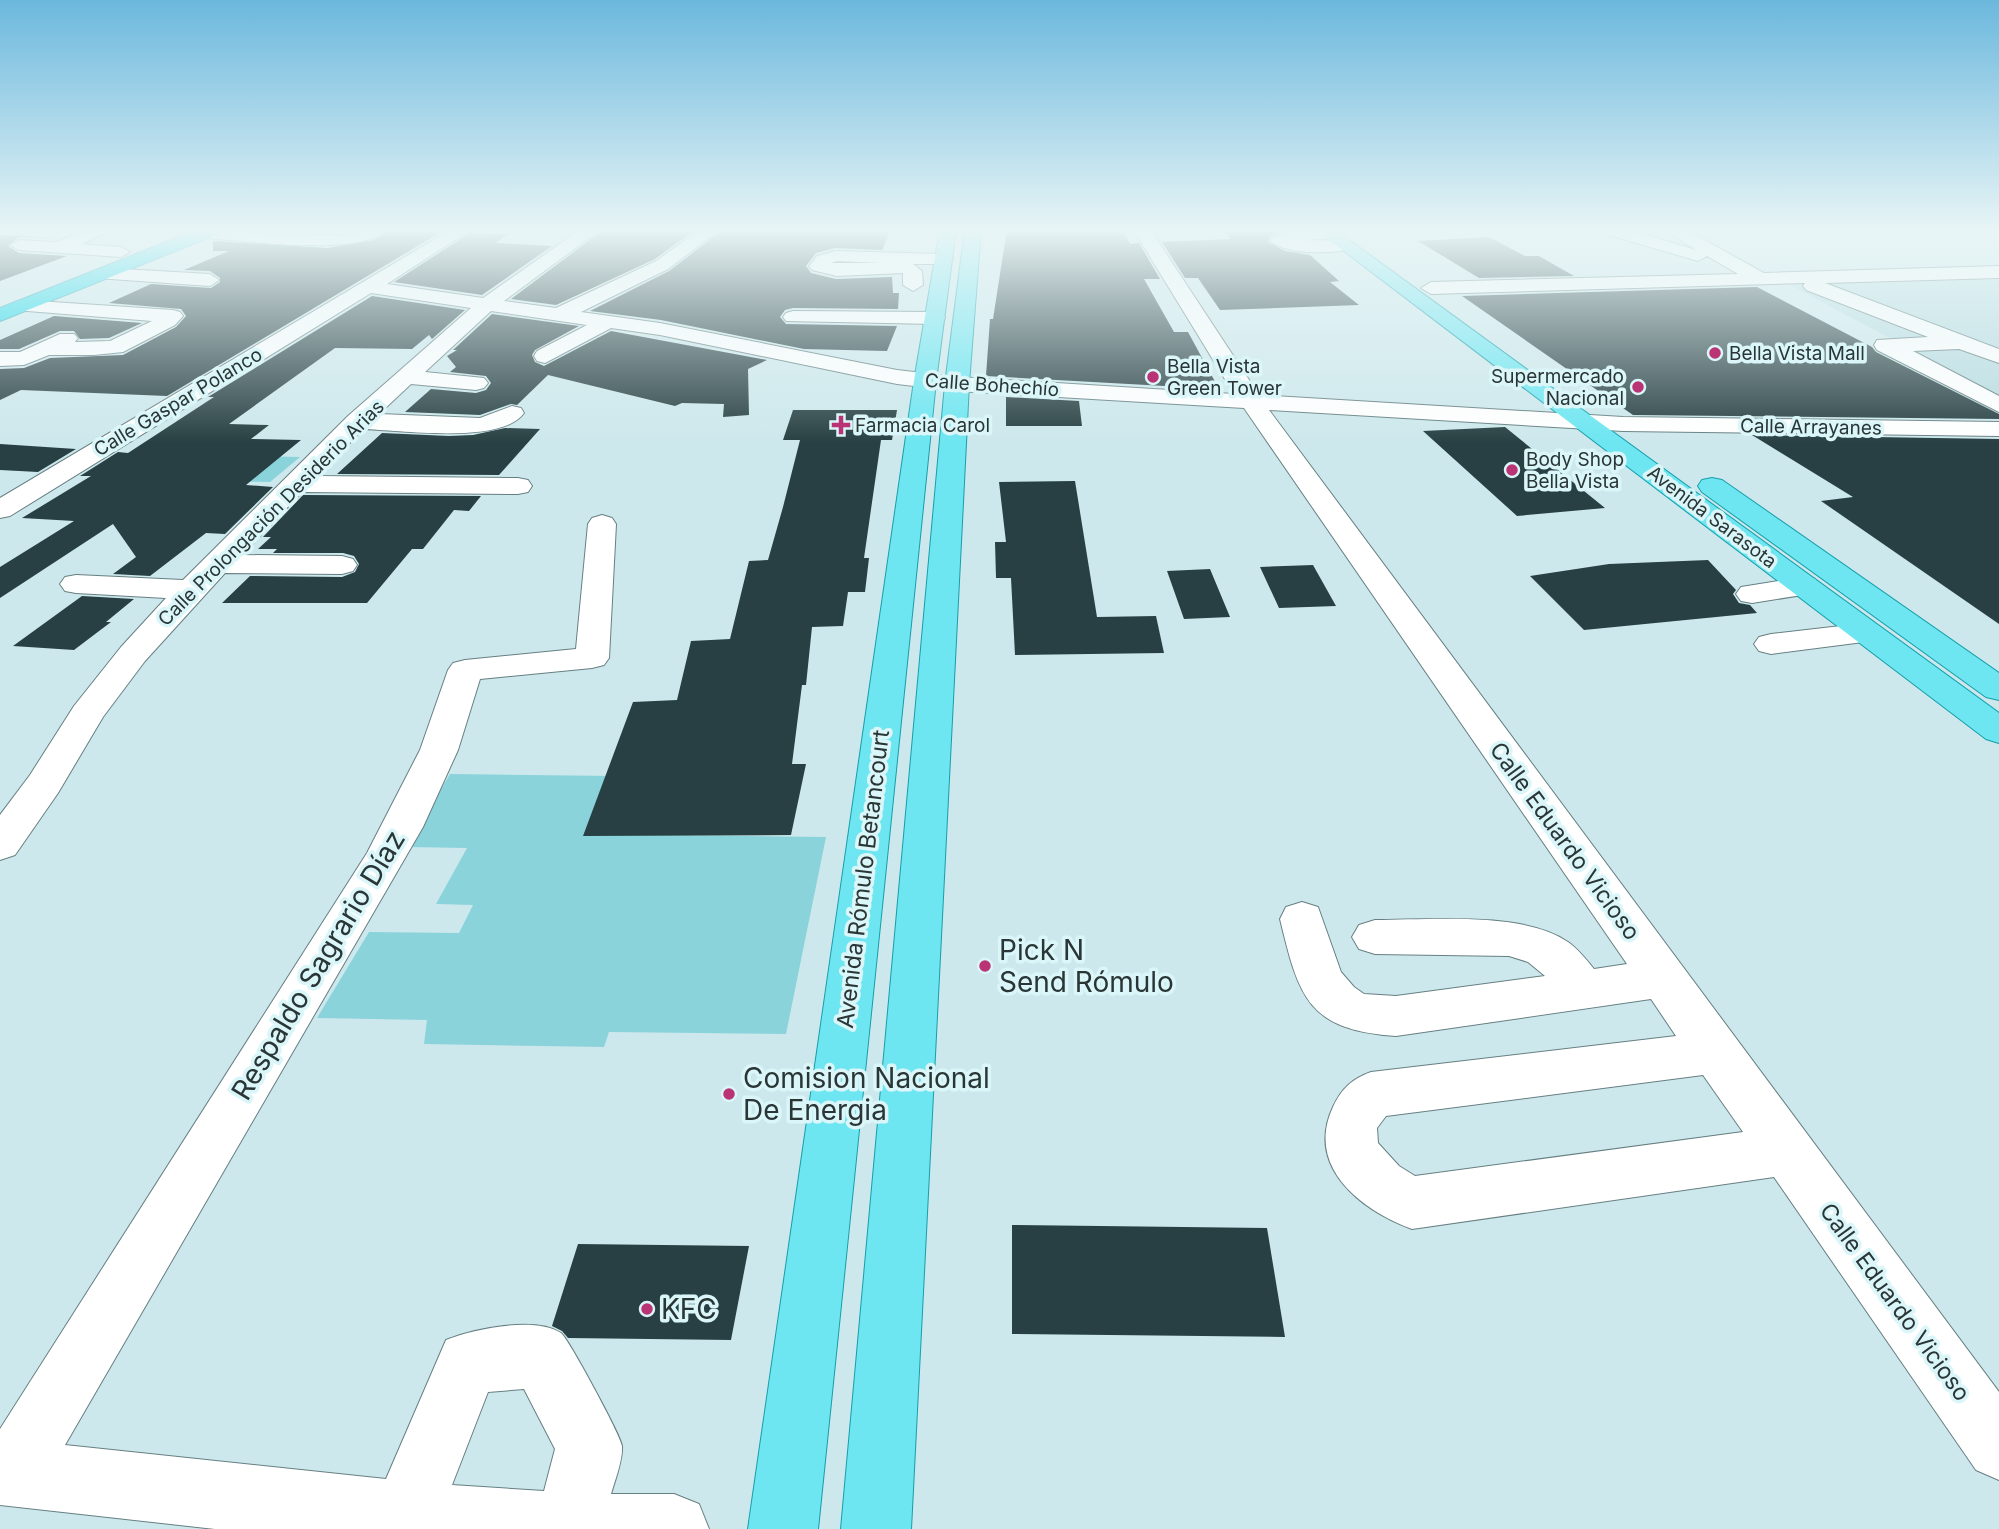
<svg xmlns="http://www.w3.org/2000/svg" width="1999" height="1529" viewBox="0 0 1999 1529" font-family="Inter,sans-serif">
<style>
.built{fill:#b8dce1}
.green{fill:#8bd3db}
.building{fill:#284043}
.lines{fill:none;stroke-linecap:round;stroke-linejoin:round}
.minor-casing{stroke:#667f82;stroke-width:2}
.major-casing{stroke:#169eaa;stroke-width:2}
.highway-casing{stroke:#169eaa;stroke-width:2}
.minor{fill:#fff;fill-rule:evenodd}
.major{fill:#6de6f1;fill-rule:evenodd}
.highway{fill:#0bd6e8;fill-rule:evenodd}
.poi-dot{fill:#ba3374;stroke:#daf6f9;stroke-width:2.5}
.labels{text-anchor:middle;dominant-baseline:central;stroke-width:7;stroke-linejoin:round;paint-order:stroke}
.far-poi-label{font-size:19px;fill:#2a3536;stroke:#daf6f9;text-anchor:start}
.far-street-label{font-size:19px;fill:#2a3536;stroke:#daf6f9}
.street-label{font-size:23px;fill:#2a3536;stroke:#daf6f9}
.near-poi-label{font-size:28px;fill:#2a3536;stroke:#daf6f9;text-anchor:start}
.near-street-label{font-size:28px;fill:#2a3536;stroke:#daf6f9}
</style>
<rect width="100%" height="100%" fill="#cde8ec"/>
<path class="built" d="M1999,280v116l-211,-112z"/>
<path class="green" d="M214,455l86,2 -30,25 -89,-2z
M450,774l165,2 -25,58 236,3 -40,197 -177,-2 -5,15 -180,-3 3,-24 -110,-2 52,-86 90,1 14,-28 -37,-1 31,-56 -61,-1z"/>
<path class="building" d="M390,229h56l-279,167 -146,-6 -21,10v-31l24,-1 26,-10 73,-3 53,-28 10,-11 -5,-7 -72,-6 42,-19 60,4 9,-6v-4l-10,-7 -26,-1 45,-19h-16v-10l115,7 46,-8z
M661,229h35l-41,30 -99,46 -45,-6 92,-69z
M724,229h167l-9,21 -47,-2 -19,5 -10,13 5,7 25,6 56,-2 1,16h6l-1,16 -105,-1 -8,2 -5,7 6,7 111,2 -10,25 -83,-2 -143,-29 -71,-9 79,-40z
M1007,229h115l8,15 9,-1 21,36h-16l30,53h14l31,57 -233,-13 4,-57h3z
M1222,229h60l-13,9 -1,4 17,9 25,4 29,26 -9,1 29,23 -139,5 -22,-32h-13l-23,-36 69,-3z
M470,233l38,1 -13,9 57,3 -70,49 -88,-13z
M0,235l60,3 -41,-1 -11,9 11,7 48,3 -67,25z
M1489,237l36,19h14l35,20 -95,2 -61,-37z
M1757,287l115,60 4,5 123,62v5l-366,-4 -171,-119z
M372,296l93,14 -33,29 -3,-4 -17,14 -77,-1 -106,76 40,1 -18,14 50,1 -55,45 27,2 -48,47 -19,-1 -56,43 -37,-2 23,-17 -23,-33 -113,74v-31l74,-46 -52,-3 69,-42h-11l38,-24 10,1 86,-56h-6z
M492,314l87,12 -44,24 -3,5 3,7 9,4 67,-35 156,29 -19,9 1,46 -26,2 1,-13 -42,-1 -7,3 -127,-31 -31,30 -6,-1 -31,11 -75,-3 26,-23 45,4 10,-3 5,-7 -5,-7 -36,-4 6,-5 -9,-11 10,-6h-4z
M54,316l88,7 -33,15 -29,1 -6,-8h-14l-41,18h-19v-9z
M1006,397l73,4 3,25h-76z
M793,410h104l-5,30h-11l-17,118h5l-4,34h-17l-5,34 -31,1 -6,58h-4l-10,79h14l-15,71 -208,1 50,-134 44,-2 14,-59 39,-2 19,-78 19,-1 15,-53 17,-67h-17z
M1505,427l100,81 -88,8 -94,-85z
M505,428l35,1 -41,46 -162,-1 45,-41 67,3 24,-1z
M1752,435l247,4v185l-178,-123 32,-4z
M0,444l76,5 -38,23 -38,-2z
M1075,481l22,136 59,-1 8,37 -149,2 -4,-77h-15l-1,-36h11l-7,-60z
M303,495l178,1 -12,15 -15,-1 -31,39h-11l-45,54h-145l28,-27 92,1 13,-5 4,-8 -5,-8 -11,-3h-70l4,-4h-19l13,-12h-8z
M1708,560l28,30 -3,4 6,9 11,2 7,8 -173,17 -54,-54 79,-12z
M1313,565l23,41 -57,2 -19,-41z
M1210,569l20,48 -46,2 -17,-48z
M82,596l52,3 -28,23h5l-37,28 -61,-4z
M1012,1225l255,3 18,109 -273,-3z
M578,1244l171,2 -18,94 -163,-2 -6,-7 -10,-5z"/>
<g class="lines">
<defs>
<path id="minor" d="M89,229h24l-31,15 39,3 9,5 -9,5 -102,-7 -9,-5 9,-5 37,2z
M199,229l144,7 23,-7h21c-26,29 -143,11 -182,9l-6,-1 -2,-4z
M452,229h20l-85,55 96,14 98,-69h20l-97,72 52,7 100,-47 45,-32h20l-53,40 -87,43 79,11 237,47 60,7 277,17 -101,-165h17l109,166 364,22 376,5v14l-376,-5 -354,-21 730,982v88l-23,-10 -202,-293 -362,52c-51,-19 -107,-62 -79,-122 9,-19 19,-28 38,-35l305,-36 -25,-37 -255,37c-88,-6 -97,-38 -116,-117l6,-12 16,-5 16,5 23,65 13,15 10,7 32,2 149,-20 -17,-14 -19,-6 -134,-2 -16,-5 -7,-12 7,-12 16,-5c53,0 149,-9 193,22 10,7 18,17 26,27l33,-5 -383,-556 -287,-17 -60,-7 -237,-49 -49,-7 -66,35 -8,-2 -3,-5 3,-5 50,-26 -96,-14 -66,61 59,6 4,5 -4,5 -8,2 -65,-6 -32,30 101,4 32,-12 9,2 3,5c-22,32 -125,17 -161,16l-45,47 200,2 10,2 4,6 -4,6 -10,2 -216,-2 -60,63 100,1 11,3 4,6 -4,6 -11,3 -117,-1 -80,88 -42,56 -45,76 -43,62 -15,5v-45l30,-40 44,-69 47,-59 45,-49 -90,-5 -11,-2 -5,-7 5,-7 11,-2 107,5 165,-164 123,-108 -100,-15 -361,223 -10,2v-20zM1703,1075l40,57 -328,44 -16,-10 -21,-23 -1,-15 9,-12z
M1331,229l6,5 -2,4 -26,2 41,1 3,4 -3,4c-19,5 -66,6 -80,-9l14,-8z
M1600,229h27l69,21 -32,-21h21l79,44 235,-7v12l-174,5 174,66v14l-40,-14 -46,2 86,45v16l-122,-62 -3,-5 3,-5 51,-3 -122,-47 -3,-4 2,-3 -374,11 -10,-6 10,-6 307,-8 -31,-18 -9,5 -96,-28z
M836,251l108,3 9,5 -9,5h-31l9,7 1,14 -10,6 -10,-6v-12l-66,3 -25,-6 -3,-4 8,-10zM837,261l44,2h-50z
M104,268l106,6 9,6 -9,6 -113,-8 -2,-4z
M22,300l151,10 7,2 3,4 -8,9 -52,27 -29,3h-45l-25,10 -24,1v-14h20l40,-18h14l4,4 -3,4 35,-1 42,-20 -137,-11 -3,-4 3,-4z
M793,311l142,1 7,2 3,4 -3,4 -7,2 -149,-3 -3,-4 3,-4z
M602,515l10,3 4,6 -7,134 -5,7 -12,3 -112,11 -22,71 -35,77 -358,618 321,34 60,-139c27,-11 89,-24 115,-7 7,5 60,103 61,113 1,14 -7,34 -11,48h63l25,10 10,25h-494l-215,-24v-76l367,-576 53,-103 28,-80 5,-7 12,-3 111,-11 12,-125 4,-6zM524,1389l31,60 -11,42 -92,-6 36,-93z
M1804,577l11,2 5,7 -5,7 -63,10 -11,-2 -5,-7 5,-7z
M1867,623l12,3 5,7 -5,7 -108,14 -12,-3 -5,-7 5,-7 12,-3z"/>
<path id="major" d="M940,229h16l-20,152 -118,1148h-70l166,-1148z
M965,229h16l-12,155 -58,1145h-70l104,-1145z
M1315,229h19l665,484v30l-13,-4z
M1712,478l10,2 277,193v27l-13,-3 -284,-205 -4,-6 4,-6z"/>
<path id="highway" d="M199,229h24l-2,4 -221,88v-13z"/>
</defs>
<use href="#minor" class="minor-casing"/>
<use href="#major" class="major-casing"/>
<use href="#highway" class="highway-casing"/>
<use href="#minor" class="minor"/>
<use href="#major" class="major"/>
<use href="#highway" class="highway"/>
</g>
<linearGradient id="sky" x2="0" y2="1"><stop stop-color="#6bb8dd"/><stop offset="0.52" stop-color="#e8f5f6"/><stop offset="1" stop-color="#e8f5f6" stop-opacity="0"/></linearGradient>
<rect width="1999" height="443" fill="url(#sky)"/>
<g class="poi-dot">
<circle cx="1715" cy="353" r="7"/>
<circle cx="1153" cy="377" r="7"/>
<circle cx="1638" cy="387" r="7"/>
<path d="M837.5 414.5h7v7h7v7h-7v7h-7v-7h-7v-7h7z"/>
<circle cx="1512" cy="470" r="7"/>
<circle cx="985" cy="966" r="7"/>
<circle cx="729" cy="1094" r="7"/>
<circle cx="647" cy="1309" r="7"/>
</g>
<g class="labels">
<g class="far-poi-label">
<text x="1729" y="353">Bella Vista Mall</text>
<text x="1167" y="366">Bella Vista<tspan x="1167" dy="22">Green Tower</tspan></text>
<text x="1624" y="376" text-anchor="end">Supermercado<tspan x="1624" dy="22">Nacional</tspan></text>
<text x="855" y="425">Farmacia Carol</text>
<text x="1526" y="459">Body Shop<tspan x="1526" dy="22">Bella Vista</tspan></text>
</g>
<g class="far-street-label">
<text transform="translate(992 385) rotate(4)">Calle Bohechío</text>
<text transform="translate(178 402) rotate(-31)">Calle Gaspar Polanco</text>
<text transform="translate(1811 427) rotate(1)">Calle Arrayanes</text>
<text transform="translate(271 513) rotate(-45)">Calle Prolongación Desiderio Arias</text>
<text transform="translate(1712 517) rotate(37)">Avenida Sarasota</text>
</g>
<g class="street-label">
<text transform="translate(1565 841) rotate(54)">Calle Eduardo Vicioso</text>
<text transform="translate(863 879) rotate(-83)">Avenida Rómulo Betancourt</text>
<text transform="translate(1895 1302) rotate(54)">Calle Eduardo Vicioso</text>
</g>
<g class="near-poi-label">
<text x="999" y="950">Pick N<tspan x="999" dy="32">Send Rómulo</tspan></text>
<text x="743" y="1078">Comision Nacional<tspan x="743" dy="32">De Energia</tspan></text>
<text x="661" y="1309">KFC</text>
</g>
<g class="near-street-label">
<text transform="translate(318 965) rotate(-59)">Respaldo Sagrario Díaz</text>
</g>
</g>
</svg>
